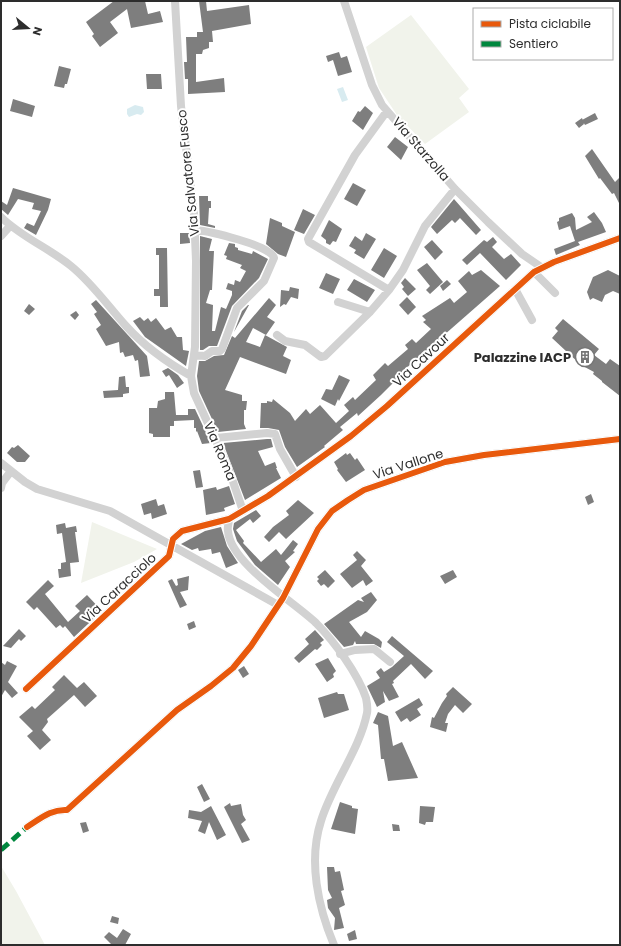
<svg xmlns="http://www.w3.org/2000/svg" width="621" height="946" viewBox="0 0 621 946" font-family="Poppins,sans-serif">
<style>
.green{fill:#f1f3eb}
.water{fill:#d8ebf0}
.building{fill:#7e7e7e}
.lines{fill:none;stroke-linecap:round;stroke-linejoin:round}
.minor{stroke:#d2d2d2;stroke-width:8}
.quiet{stroke:#00873e;stroke-width:5;stroke-dasharray:10 5;stroke-linecap:butt}
.cycleway-casing{stroke:#fff;stroke-width:8}
.cycleway{stroke:#e8590c;stroke-width:6}
.labels{text-anchor:middle;dominant-baseline:central;stroke-width:4;stroke-linejoin:round;paint-order:stroke}
.street-label{font-size:13px;fill:#2d2d2d;stroke:#fff}
.poi-label{font-size:13px;font-weight:bold;fill:#2d2d2d;stroke:#fff;text-anchor:end}
</style>
<rect width="100%" height="100%" fill="#fff"/>
<path class="green" d="M411,15l58,74 -10,9 10,14 -44,32 -28,-29 -18,-27 -13,-41z
M92,522l65,27 -23,13 -53,21z
M1,866l15,25 29,54h-44z"/>
<path class="water" d="M343,87l5,13 -6,2 -5,-13z
M135,105l8,2 1,5 -3,3 -4,-1 -8,3 -2,-3v-5z"/>
<path class="building" d="M114,1h31l3,13 12,-3 3,11 -32,6 -4,-19 -17,13 8,11 -18,14 -8,-11 2,-2 -8,-12z
M199,1h7l1,10 42,-6 2,19 -39,7 1,11h-4v6l-6,2 -1,4h-6v28l28,-4 1,14 -37,2v-15h-3l-1,-17h3l-1,-25h11v-5h6z
M339,52l2,6 6,-2 5,16 -14,4 -5,-16 -5,2 -2,-6z
M59,66l12,3 -4,15h-2l-1,4 -10,-2z
M146,74h15l1,15h-15z
M13,99l22,7 -3,11 -22,-6z
M365,106l8,7 -10,17 -11,-9 6,-10 2,1z
M595,113l3,6 -13,6 -3,-5z
M582,118l2,6 -5,4 -4,-5z
M395,137l13,10 -7,13 -14,-13z
M592,149l23,33 5,-5v28l-6,-12 -2,1 -12,-16 -1,1 -14,-23z
M353,183l13,7 -9,16 -13,-7z
M13,188l38,11 -3,11 -12,25 -12,-7 3,-5 7,3 7,-15 -9,-2 2,-6 -16,-4 -10,16 -7,-6v-8l6,4z
M199,196h9v5h3v7h-2l-1,16 7,2v2l-15,-3z
M454,199l27,31 -5,5 -16,-17 -5,5 -3,-3 -15,14 -6,-7z
M303,209l12,6 -11,19 -10,-4z
M594,212l8,11 4,9 -28,10 2,3 -24,10 -2,-6 21,-8 -5,-15 -11,4 -2,-8 2,-1v-3l13,-5 3,5 1,12 16,-8 -5,-5z
M270,218l12,5v3l13,6 -9,25 -8,-3 -12,-10z
M329,220l13,9 -6,13 -3,-1 -3,4 -4,-2v-3l-5,-4z
M180,233h9l1,10 -10,1z
M366,233l10,6 -12,20 -10,-6 2,-3 -7,-4 6,-10 7,5z
M200,236l12,3 -3,12h5l-2,39h-2l-4,13 7,2 -1,26h3l6,-24 5,2 6,-14v-4l-6,-2 2,-6 6,2 1,-5 5,2 6,-11 -6,-3 2,-3 -16,-6 1,-3 -3,-1 5,-12 6,1v3l3,1v2l14,4 1,-3 15,8 -9,19 -27,28 -15,40h-8l-6,4h-3z
M493,237l4,5 -5,5 12,12 7,-5 10,11 -15,15 -26,-27 -13,12 -5,-5 22,-20 3,2z
M432,240l11,12 -8,8 -11,-13z
M156,248h11l1,59h-8v-11h-6v-7h5v-34h-3z
M384,248l13,8 -13,22 -13,-8z
M427,263l16,19 -13,12 -4,-4 4,-4 -13,-16z
M481,270l19,16 -105,92 2,1 -16,16 -23,21 -1,-3 -17,14 3,3 -19,16 1,1 -28,20 -12,-20 -6,-17 -11,-2h-8l1,-25h6v-2l5,1 1,-3 17,14 5,8 11,-12 4,5 10,-9 16,18 13,-12 -5,-6 9,-8 2,3 21,-20 -3,-5 12,-12 3,3 20,-17 -3,-4 7,-6 4,4 15,-14 -8,-7 3,-2 -4,-4 28,-18 4,5 13,-11 -9,-11 11,-10 3,4z
M608,270l12,6v18l-7,-3 -8,4 -3,7 -9,-4 -3,2 -3,-8 6,-15z
M326,273l14,6 -7,15 -14,-6z
M405,278l11,11 -8,7 -6,-7 2,-2 -3,-4z
M354,279l21,11 -8,12 -20,-12z
M447,280l4,4 -8,7 -3,-5z
M290,287l9,2 -1,10 -7,-2 -5,8 -2,-1 -4,3 1,-17 8,1z
M407,297l9,10 -8,8 -9,-10z
M269,298l7,7 -9,12 8,5 -9,13 -13,-7 -7,14 14,5 5,-12 22,12 -4,9 8,4 -5,14 -46,-17 -15,33 17,5v6h5l-1,9h-2v14l2,5 -28,3 -19,-41 -2,-15 2,-15h6l9,-5 10,-1 8,-19 3,2z
M96,300l51,56h3h-3l3,20 -10,1 -2,-17 -3,1 -2,-6 -8,2 -2,-5 -3,1 -1,-11 -13,4 -10,-17 5,-4 -7,-11 3,-2 -6,-8z
M29,304l6,5 -6,6 -5,-4z
M248,305h1l-15,27 8,-21z
M76,311l3,4 -4,5 -5,-5z
M140,317l4,4 4,-3 3,4 5,-4 9,12 6,-3 6,10h5l1,13 6,1 -3,15 -41,-29 -12,-16z
M563,319l36,30 -5,6 12,9 4,-5 10,7v30l-18,-14v-1l-9,-7 1,-2 -13,-7 -29,-27 6,-7 -3,-3z
M168,368l10,7 6,8 -7,5 -8,-13 -3,2 -4,-6z
M339,375l11,5 -11,21 -1,-2 -3,7 -14,-7 5,-10 6,1z
M125,376l1,11h3v6l-6,1v3l-19,1 -1,-7 15,-1 1,-13z
M165,392h9l2,23h12v-6h7l16,34 -9,1 -5,-13 -1,1v-4h-2v-8l-20,1v5h-4v11h-17v-3l-4,-1v-25h8l1,-7 7,-2z
M267,439h4l2,8 -15,4 7,15 10,-4 2,6h-1l5,10 -36,22 -22,-57z
M18,445l12,11 -5,6h-8l-10,-9 5,-6 2,1z
M346,453l1,2 3,-2 5,7 2,-2 8,12 -19,12 -9,-12 1,-1 -4,-7z
M200,470l3,17 -7,1 -3,-17z
M229,486l6,18 -11,4 1,3 -19,4 -3,-25 13,-3 1,3z
M591,494l3,8 -6,3 -3,-8z
M156,499l2,7 6,-2 3,10 -15,5 -1,-6 -7,2 -3,-11z
M298,500l16,13 -28,26 -7,-7 -10,10 -5,-5 9,-10 16,-12 -3,-4z
M256,510l5,6 -8,7 -3,-4 -14,11 8,11 -1,2 18,19 15,-13 5,6 12,-15 5,4 -5,7 2,1 -10,9 5,6 -12,18 -23,-20 -18,-24 -4,-12 1,-6z
M65,523l1,5 10,-2 1,6h-2l4,30 -9,1 1,13 -12,2 -1,-9h3v-6l5,-1 -4,-29 -5,1 -1,-9z
M221,527l6,19 11,17 -12,5 -6,-16 -8,2 -1,-5 -12,2 -1,-3 -6,2 -11,-6 24,-13z
M357,551l9,9 -5,6 12,15 -7,5 -3,-6 -11,8 -12,-14 17,-14 -4,-5z
M325,570l10,11 -7,7 -4,-4 -3,2 -4,-5 2,-2 -2,-2z
M453,570l4,7 -12,7 -5,-8z
M189,576l-1,14 -8,2 7,13 -7,3 -12,-27 4,-2 4,7 2,-1 -1,-6z
M48,580l6,6 -9,8 23,28 12,-11 -5,-5 12,-11 15,16 -28,26 -9,-11 -2,2 -3,-3 -4,3 -19,-21 -3,3 -8,-8z
M371,592l6,8 -10,12 -18,10 12,15 4,-6 14,8 3,3 -1,6 -7,-4h-18l-1,-3 -2,4 -9,2 -20,-23 34,-24 6,2 -3,-4z
M194,621l2,6 -7,3 -2,-6z
M19,629l7,7 -5,5 -2,-2 -8,9 -8,-2z
M315,630l9,10 -4,3 2,2 -5,5 -2,-1 -16,14 -5,-5 15,-14 -4,-5z
M392,636l41,35 -8,8 -14,-15 -18,17 1,2 -2,1 7,13 -10,4 -6,-10 2,11 -8,5 -10,-21 13,-8 -4,-6 5,-4 3,4 8,-5 12,-11 -17,-14z
M328,658l8,13 -3,3 1,3 -7,5 -12,-18z
M7,661l10,5 -9,16 10,11 -6,5 -7,-8 -4,7v-35l4,3z
M244,666l5,8 -6,4 -5,-8z
M64,675l13,13 7,-6 13,14 -12,11 -11,-12 -27,24 1,3 -6,8 9,10 -11,10 -13,-14 6,-5 -14,-14 13,-11 3,3 20,-19 -3,-3z
M453,687l19,17 -9,9 -8,-8 -7,9 -3,9h3l-2,9 -16,-5 2,-10 2,1 8,-15 5,-7 -1,-2z
M337,692l1,2h6l5,16 -25,8 -6,-20z
M419,698l4,7 -6,4 4,6 -11,7 -3,-4 -6,4 -6,-10z
M378,712l10,4 5,30 9,-4 16,36 -30,3 -4,-22h-3l-3,-34 -5,-2z
M202,784l8,15 -6,3 -7,-15z
M340,802l12,4v2l6,1 -3,25 -24,-5z
M230,803l1,3 10,-2 2,11 3,5 -5,4 9,16 -8,3 -18,-36z
M211,806l15,29 -9,5 -8,-18 -4,12 -7,-3 4,-10 -14,-3 1,-8 12,2z
M420,806l15,1 -2,15h-7l-1,3 -6,-2z
M86,822l3,9 -6,2 -3,-10z
M392,824l7,1 1,6h-7z
M327,867h7l1,5 5,-1 4,19 -3,1 4,14 -6,3 5,20 -10,2 1,-12 -7,-10 -1,-8 5,-2 -4,-8z
M112,916l7,2 -1,6 -8,-2z
M123,929l8,5 -6,11h-13l-8,-8 5,-5 8,6z
M355,930l2,9 -8,2 -2,-7z"/>
<g class="lines">
<path class="minor" d="M175,1l6,105 13,107 2,48 -1,86 -4,29 3,17 34,74 15,44
M344,1l28,84 10,20 73,84 33,33 34,32 19,13
M387,111l-32,44 -47,84 1,3 80,48
M1,217c20,20 48,31 70,49 21,17 37,40 55,60 19,21 42,37 65,50
M1,236l9,-10
M534,272l21,21
M515,289l17,31
M338,302l32,10
M277,335l8,6 20,4 16,12 4,-1 45,-44 19,-22 14,-20 22,-44 30,-37
M194,355l11,1 7,-5h8l2,-2 15,-41 27,-27 10,-23c-3,-13 -66,-27 -79,-28
M216,438l51,-5 8,1 5,15 16,28
M1,463l24,19 12,7 73,22 168,94
M1,488l1,-5 9,-12
M229,519c0,4 -2,9 -1,12 2,32 66,71 88,92 18,18 42,51 50,75 1,5 2,10 1,15 -7,36 -35,72 -46,108 -13,40 -3,86 13,124
M340,654l15,-4 19,-1 16,13
M26,689l143,-133 4,-17 9,-8 47,-12 39,-23 83,-60 36,-30 147,-134 20,-10 66,-24
M27,827c13,-8 24,-18 40,-17l110,-100 34,-24 22,-18 18,-22 32,-48 35,-69 14,-18 16,-11 16,-10 81,-28 39,-7 136,-16"/>
<path class="quiet" d="M1,850l26,-23"/>
<defs>
<path id="cycleway" d="M26,689l143,-133 4,-17 9,-8 47,-12 39,-23 83,-60 36,-30 147,-134 20,-10 66,-24
M27,827c13,-8 24,-18 40,-17l110,-100 34,-24 22,-18 18,-22 32,-48 35,-69 14,-18 16,-11 16,-10 81,-28 39,-7 136,-16"/>
</defs>
<use href="#cycleway" class="cycleway-casing"/>
<use href="#cycleway" class="cycleway"/>
</g>
<defs>
<symbol id="building-ring" viewBox="-11 -11 22 22"><circle r="9.5" fill="#fff" stroke="#767676" stroke-width="1.5"/><path d="M-4-6H4V6H1V3H-1V6H-4ZM-2.5-4.3h1.7v1.8h-1.7ZM.8-4.3h1.7v1.8H.8ZM-2.5-1h1.7V.8h-1.7ZM.8-1h1.7V.8H.8Z" fill="#767676"/></symbol>
</defs>
<g fill-rule="evenodd">
<use href="#building-ring" x="574" y="346" width="22" height="22"/>
</g>
<g class="labels">
<g class="street-label">
<text transform="translate(421 149) rotate(49)">Via Starzolla</text>
<text transform="translate(188 173) rotate(-96)">Via Salvatore Fusco</text>
<text transform="translate(421 360) rotate(-43)">Via Cavour</text>
<text transform="translate(220 451) rotate(67)">Via Roma</text>
<text transform="translate(408 464) rotate(-18)">Via Vallone</text>
<text transform="translate(119 588) rotate(-43)">Via Caracciolo</text>
</g>
<g class="poi-label">
<text x="571" y="357">Palazzine IACP</text>
</g>
</g>
<rect width="621" height="946" fill="none" stroke="#2d2d2d" stroke-width="4"/>
<rect x="473" y="8" width="140" height="52" fill="#ffffff" stroke="#ababab"/>
<rect x="481" y="21" width="20" height="6" fill="#e8590c" stroke="#ababab"/>
<text x="509" y="28" font-size="12" fill="#2d2d2d">Pista ciclabile</text>
<rect x="481" y="41" width="20" height="6" fill="#00873e" stroke="#ababab"/>
<text x="509" y="48" font-size="12" fill="#2d2d2d">Sentiero</text>
<g transform="translate(28 28) rotate(108)" stroke="#ffffff" stroke-width="3" paint-order="stroke">
<path d="M0-3L7 15L0 10L-7 15Z" fill="#2d2d2d"/>
<text y="-6" font-size="11" font-weight="bold" text-anchor="middle" fill="#2d2d2d">N</text>
</g>
</svg>
